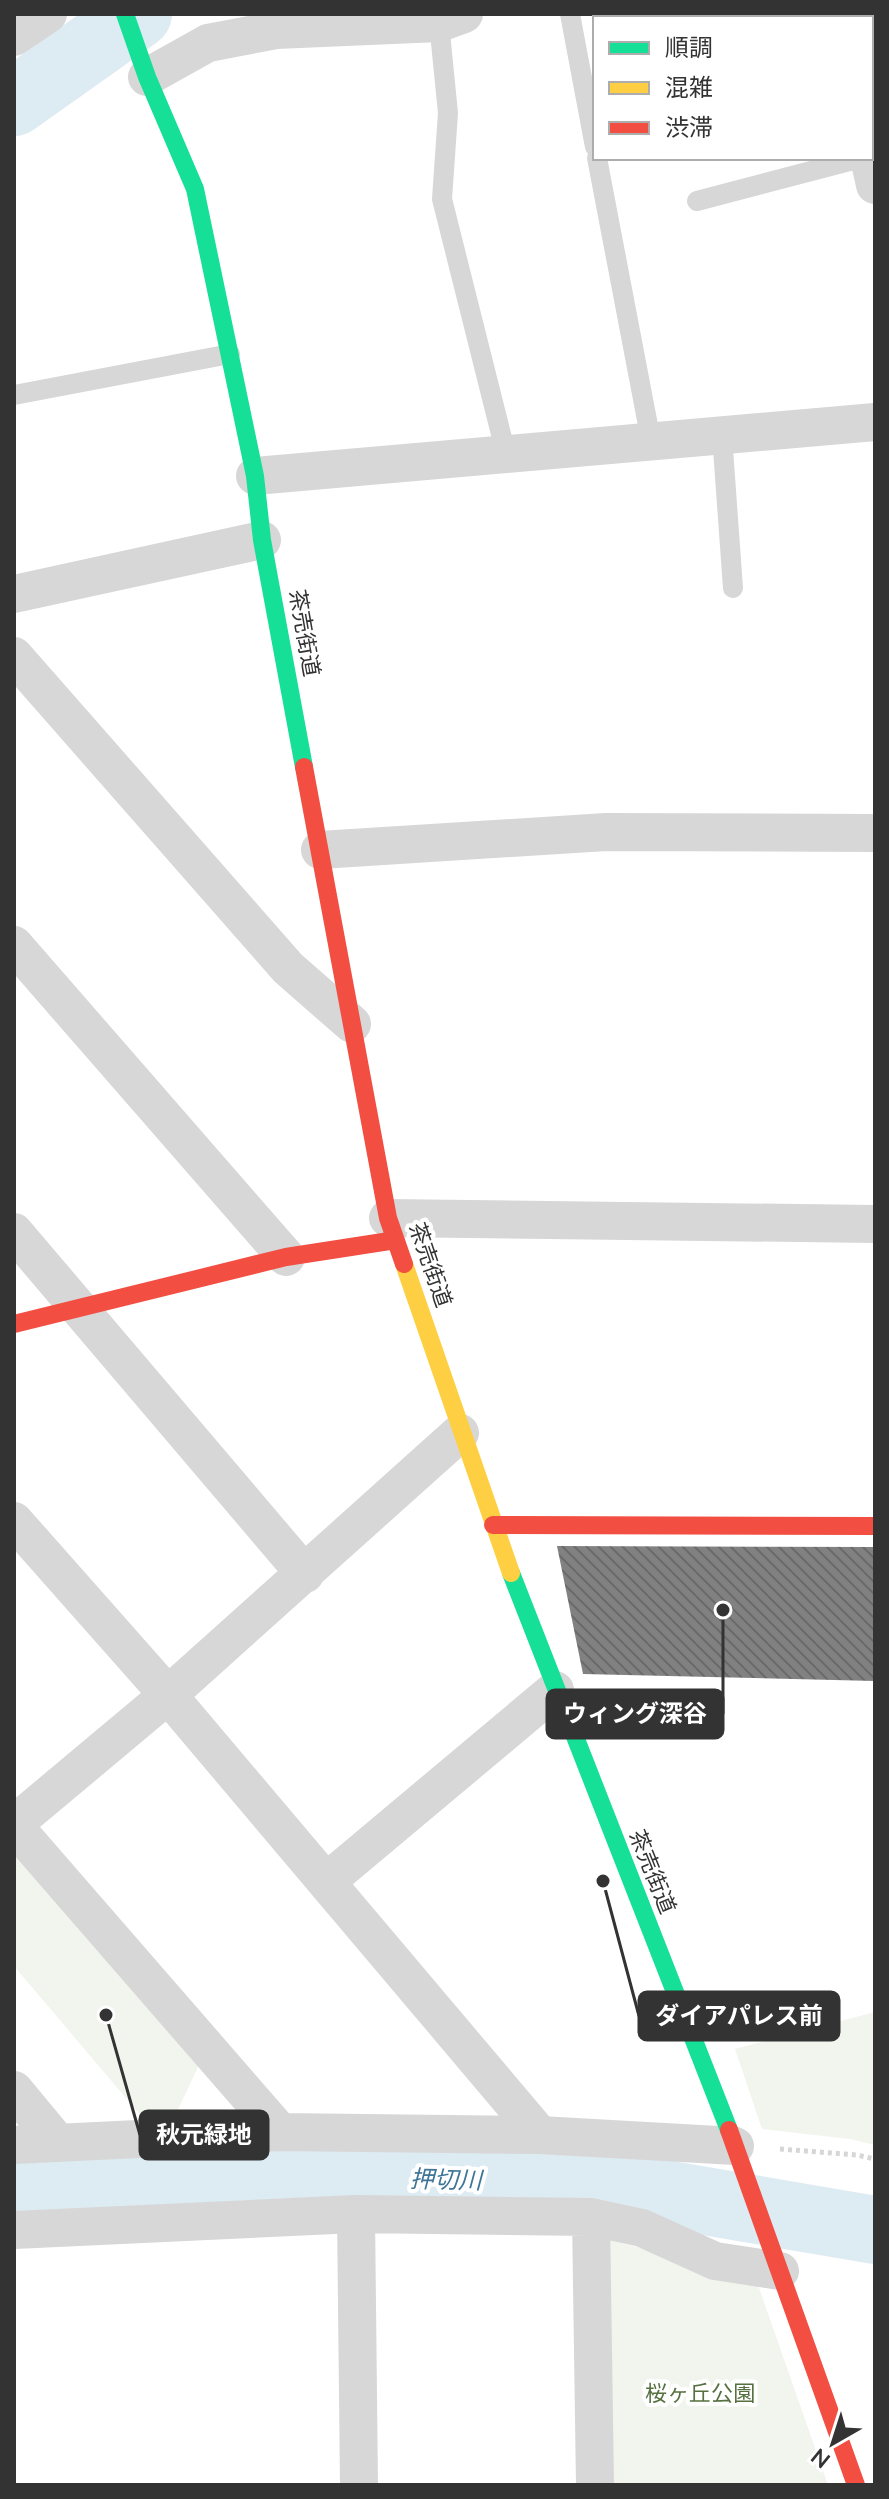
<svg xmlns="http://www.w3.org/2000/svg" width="889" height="2499" viewBox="0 0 889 2499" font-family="'Nunito Sans','Noto Sans JP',sans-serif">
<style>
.green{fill:#f1f5ed}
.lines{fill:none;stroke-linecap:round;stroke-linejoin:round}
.river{stroke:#ddebf3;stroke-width:68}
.building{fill:url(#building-back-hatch)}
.path{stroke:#d6d6d6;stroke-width:5;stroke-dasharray:4 4;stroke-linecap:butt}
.lane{stroke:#d7d7d7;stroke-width:20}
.street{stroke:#d7d7d7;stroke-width:38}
.fast{stroke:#16e098;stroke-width:18}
.slow{stroke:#ffcf43;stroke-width:18}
.jam{stroke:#f24e42;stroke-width:18}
.labels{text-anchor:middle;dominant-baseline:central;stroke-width:8;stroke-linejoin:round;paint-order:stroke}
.street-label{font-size:22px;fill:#333;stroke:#fff}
.park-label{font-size:22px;fill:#56703f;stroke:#fff}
.water-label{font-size:24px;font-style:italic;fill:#3f7597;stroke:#fff}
.leader{fill:none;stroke:#333;stroke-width:3}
.callout-dot{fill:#333;stroke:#fff;stroke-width:3}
.callout{fill:#333;stroke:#333;stroke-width:3}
.callout-label{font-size:24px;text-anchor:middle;font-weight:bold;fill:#fff}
</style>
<defs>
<pattern id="building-back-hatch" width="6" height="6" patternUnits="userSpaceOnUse" patternTransform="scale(2)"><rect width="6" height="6" fill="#818181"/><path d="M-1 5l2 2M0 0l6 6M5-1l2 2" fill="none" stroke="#6a6a6a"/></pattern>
</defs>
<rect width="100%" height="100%" fill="#fff"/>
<path class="green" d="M14,1851l185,214 -25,53 -32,-1 -128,-151z
M875,2012v133l-25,-6 -88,-10 -27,-80z
M605,2239l47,12 106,34 70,200h-218z"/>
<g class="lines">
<path class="river" d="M14,102l124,-88
M14,2182l164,-7 421,8 276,47"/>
</g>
<path class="building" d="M557,1546l318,1v134l-292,-7z"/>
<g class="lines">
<path class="path" d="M780,2149l77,6 18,4"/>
<path class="lane" d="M570,14l25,133
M439,23l9,90 -6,86 64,255
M597,158l54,283
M697,201l164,-43
M14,395l216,-41
M722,435l11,153"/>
<path class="street" d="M837,14l1,4
M14,37l34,-23
M147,77l61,-34 68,-13 163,-7 25,-9
M869,158l6,27
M255,476l620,-54
M14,594l248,-54
M14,656l274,312 64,56
M320,850l286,-18 269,1
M14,945l272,312
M388,1218l487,6
M14,1232l291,342
M14,1521l154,174 372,440
M14,1824l154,-129 292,-262
M14,1826l266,306
M326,1882l229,-192
M14,2090l44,53
M14,2145l266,-13 260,3 195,11
M356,2214l3,271
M591,2217l4,268
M14,2230l342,-16 235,3 51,11 73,33 65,10"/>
<path class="fast" d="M125,14l22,63 48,112 60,287 7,64 42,227
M511,1573l218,557"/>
<path class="slow" d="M404,1264l107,309"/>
<path class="jam" d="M304,767l84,451 16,46
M14,1324l272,-67 110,-17
M493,1525l382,1
M729,2130l127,355"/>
</g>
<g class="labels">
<g class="street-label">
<text transform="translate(304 633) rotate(80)">茶売街道</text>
<text transform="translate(430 1265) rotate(71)">茶売街道</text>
<text transform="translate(652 1872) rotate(68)">茶売街道</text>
</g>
<g class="park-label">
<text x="700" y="2394">桜ヶ丘公園</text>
</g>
<g class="water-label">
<text transform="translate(446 2180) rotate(1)">押切川</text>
</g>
</g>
<path class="leader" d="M723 1610L723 1714M603 1881L639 2016M106 2015L140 2135"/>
<g class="callout-dot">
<circle cx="723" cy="1610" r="8"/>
<circle cx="603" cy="1881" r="8"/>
<circle cx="106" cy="2015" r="8"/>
</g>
<g class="callout">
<rect x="547" y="1690" width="176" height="48" rx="8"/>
<rect x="639" y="1992" width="200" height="48" rx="8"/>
<rect x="140" y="2111" width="128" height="48" rx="8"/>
</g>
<g class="callout-label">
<text x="635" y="1722">ウィング深谷</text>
<text x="739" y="2024">ダイアパレス前</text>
<text x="204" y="2143">秋元緑地</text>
</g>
<rect width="889" height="2499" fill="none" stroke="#333333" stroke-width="32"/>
<rect x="593" y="16" width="280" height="144" fill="#ffffff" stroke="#adadad" stroke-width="2"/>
<rect x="609" y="42" width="40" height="12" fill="#16e098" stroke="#adadad" stroke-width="2"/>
<text x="665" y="56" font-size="24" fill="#333333">順調</text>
<rect x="609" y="82" width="40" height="12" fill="#ffcf43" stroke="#adadad" stroke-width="2"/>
<text x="665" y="96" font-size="24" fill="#333333">混雑</text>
<rect x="609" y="122" width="40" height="12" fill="#f24e42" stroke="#adadad" stroke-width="2"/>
<text x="665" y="136" font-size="24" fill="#333333">渋滞</text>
<g transform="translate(833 2443) rotate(219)" stroke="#ffffff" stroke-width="6" paint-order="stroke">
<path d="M0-6L14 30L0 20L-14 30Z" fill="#333333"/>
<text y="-12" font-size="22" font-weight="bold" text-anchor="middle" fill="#333333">N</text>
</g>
</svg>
